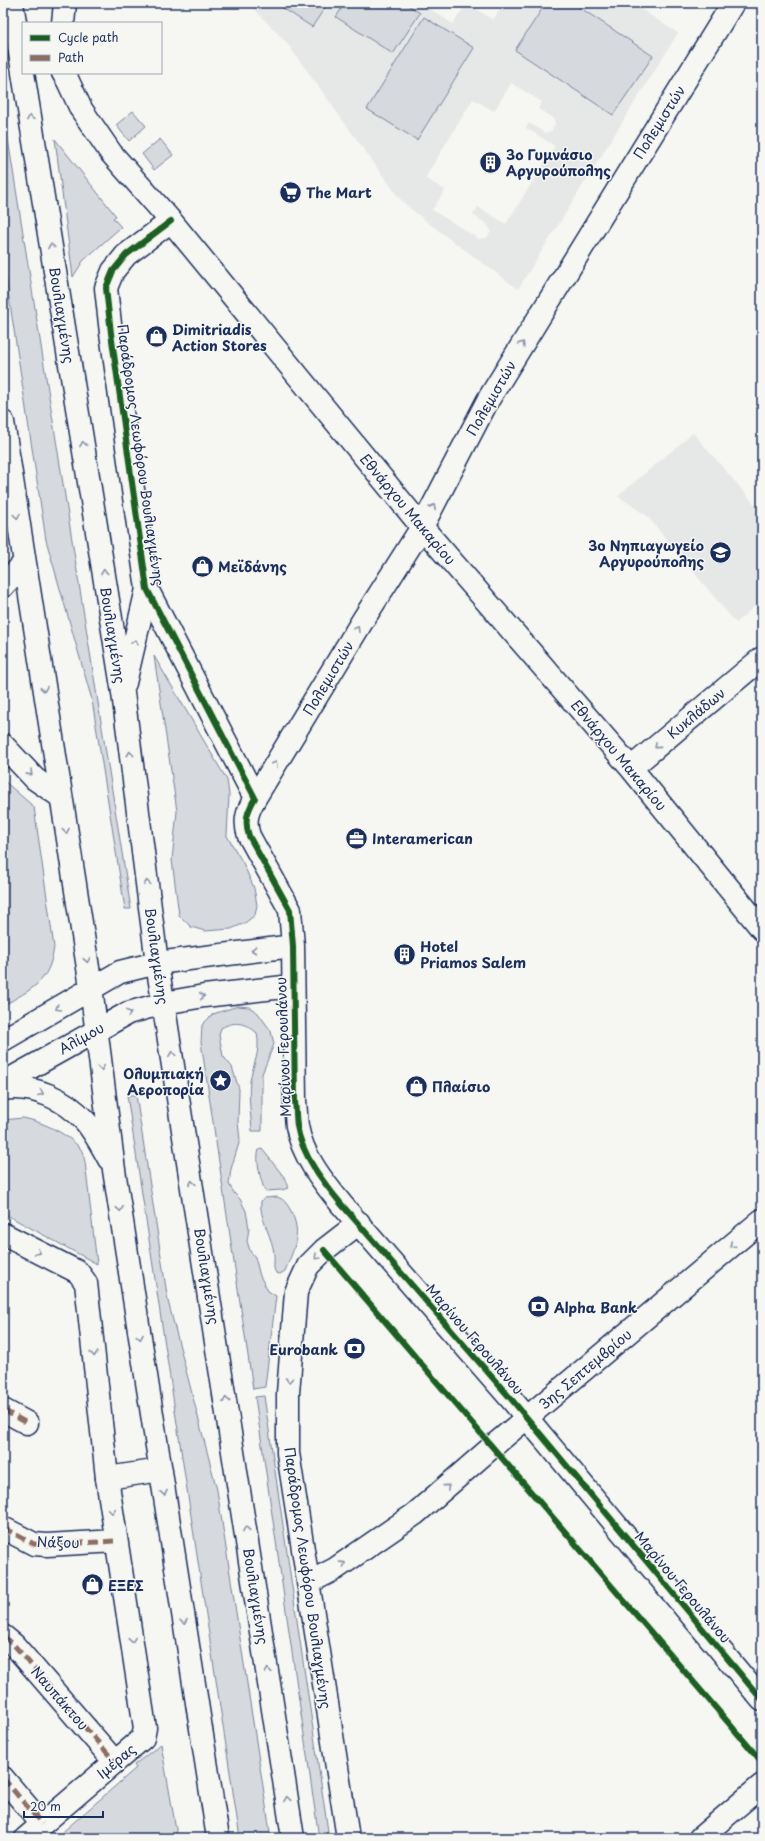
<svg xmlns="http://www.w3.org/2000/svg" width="765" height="1841" viewBox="0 0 765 1841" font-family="'Playpen Sans',sans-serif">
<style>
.built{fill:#e6e7e7;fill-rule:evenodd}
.green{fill:#d6d9dd;stroke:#78849e}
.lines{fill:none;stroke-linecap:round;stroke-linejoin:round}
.minor-casing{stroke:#1b2f5e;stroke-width:25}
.major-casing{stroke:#1b2f5e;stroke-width:25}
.minor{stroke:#f6f6f2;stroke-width:22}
.major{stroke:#f6f6f2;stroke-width:22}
.quiet{stroke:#8d6e63;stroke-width:5;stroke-dasharray:10 5;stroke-linecap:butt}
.cycleway-casing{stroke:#f6f6f2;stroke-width:8}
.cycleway{stroke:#1b5e20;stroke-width:6}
.oneway{stroke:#8892a8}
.labels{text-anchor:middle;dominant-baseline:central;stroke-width:3;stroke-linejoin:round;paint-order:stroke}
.street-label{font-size:14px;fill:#1b2f5e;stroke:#f6f6f2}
.poi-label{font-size:14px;font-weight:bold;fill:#1b2f5e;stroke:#f6f6f2;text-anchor:start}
</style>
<rect width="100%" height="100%" fill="#f6f6f2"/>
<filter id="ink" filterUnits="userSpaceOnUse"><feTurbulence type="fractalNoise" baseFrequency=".025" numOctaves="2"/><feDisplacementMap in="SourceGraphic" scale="8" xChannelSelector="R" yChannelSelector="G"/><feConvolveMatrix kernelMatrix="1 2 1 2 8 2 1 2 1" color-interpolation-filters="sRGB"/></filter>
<g filter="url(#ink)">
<path class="built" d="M248,3h27l37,24 16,-24h93l32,21 14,-21 26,17 11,-17h42l-31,47 138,6 -80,-53h58l47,30 -160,256 -83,-61 -24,-19 -11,-10 -114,-157zM511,83l31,19 -4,7 15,9 2,6 -4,7 -6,2 -16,-10 -3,5 29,18 -49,78 -28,-17 -5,8 14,9 4,7 -4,7 -8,1 -47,-29 13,-20 -20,-12 48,-79 21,12z
M693,433l69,80v86l-26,24 -89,-107 -29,-20z"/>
<path class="green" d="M275,3h53l-16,24z
M345,3h60l15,10 -27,41 -57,-37z
M546,3h27l80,53 -40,59 -98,-65z
M424,17l50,31 -57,92 -50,-31z
M3,108l128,801h-6l-33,-209 -46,-160 -43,-282z
M133,111l13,15 -17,15 -13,-16z
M55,139l61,77 -3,2 8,9 -38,34 -10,16z
M160,139l13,16 -19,15 -12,-16z
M154,656l73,124 2,15 -2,41 16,27 11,25 3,17 -2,10 -10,8 -14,6 -26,2 -14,-4 -12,-12 -7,-55 5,-49z
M3,780l31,27 20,140c-5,37 -22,41 -51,59z
M238,1006l11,1 9,6 13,18 3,13 -12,30v57h-10c-1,-15 -4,-34 -2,-50 3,-18 11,-28 7,-48 -11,-10 -22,-13 -36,-5l-2,7 4,21 9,11 7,22 -1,33 2,18 -9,29 -2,15 5,9 6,6 6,12 3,17 -2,13 3,10 5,6 5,19 8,15 8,5 -11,91 -12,2 -52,-347 1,-17 11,-11z
M127,1095h9l32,206 49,189 54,348h-31z
M23,1118c17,3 44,15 57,30 3,3 4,10 5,14l12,102 -94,-51v-93z
M262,1149l22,28 4,11 -6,2 -17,1c-4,-9 -10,-33 -6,-41z
M277,1197c7,2 9,6 13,12 13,25 4,39 -5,62l-5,3 -4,-1c-4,-6 -1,-11 -2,-18 0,-15 -16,-39 -13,-54l4,-3z
M264,1396l65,442h-10l-64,-441z
M161,1744l16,91 -16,3h-102l-1,-2 78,-68 -2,-3z"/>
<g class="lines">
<defs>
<path id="minor" d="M63,23l2,-20
M66,73l1,6 14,30 30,44 60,68 251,306 209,241 131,161
M171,221l-45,34 -13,16 -7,17 5,45 36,256 108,209c-8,14 -11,23 -6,38l41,74 3,36 2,155c1,8 1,17 2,25 5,30 27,57 45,79l170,195 250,300
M3,745l32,34 26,18
M631,768l131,-110
M255,798l108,-178 59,-93 66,-127 245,-397
M157,963l136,-17
M164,1003l40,-7 89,-10
M3,1234l75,38 8,11 21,195 38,250 -2,10 -117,100
M3,1410l24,13
M3,1528l31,16 13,1 69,-4
M308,1583l27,-14 80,-55 77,-67 270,-227
M3,1636l11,9 101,117
M3,1778l39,46
M348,1838l-60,-385v-60l8,-101 12,-26 16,-16 35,-27
M700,1838l62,-53"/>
<path id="major" d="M12,3l11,69
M23,73l100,620 34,270 136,875
M63,73l4,6
M3,422l88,565 23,183 104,668
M3,586l21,-23
M125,683l22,-94
M3,1040l117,-68 37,-9
M3,1083l125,-70 36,-10
M3,1089c30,-5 63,10 83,33 9,11 16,24 23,37
M107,1478l54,-8"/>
</defs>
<use href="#minor" class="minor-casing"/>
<use href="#major" class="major-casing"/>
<use href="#minor" class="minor"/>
<use href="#major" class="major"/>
<path class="quiet" d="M3,1410l24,13
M3,1528l31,16 13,1 69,-4
M3,1636l11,9 101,117
M3,1778l39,46"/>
<defs>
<path id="cycleway" d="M171,221l-45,34 -13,16 -7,17 5,45 36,256 108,209c-8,14 -11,23 -6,38l41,74 3,36 2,155c1,8 1,17 2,25 5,30 27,57 45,79l170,195 250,300
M324,1250l438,512"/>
</defs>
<use href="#cycleway" class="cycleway-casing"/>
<use href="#cycleway" class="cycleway"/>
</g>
<defs><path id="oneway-chevron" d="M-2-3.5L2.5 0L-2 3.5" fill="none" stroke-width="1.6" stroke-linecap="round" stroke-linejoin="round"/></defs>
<g class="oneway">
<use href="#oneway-chevron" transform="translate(30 118) rotate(-99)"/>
<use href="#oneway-chevron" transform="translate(51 246) rotate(-99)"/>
<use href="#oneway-chevron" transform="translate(522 344) rotate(-58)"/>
<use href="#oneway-chevron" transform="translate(83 444) rotate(-99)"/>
<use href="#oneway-chevron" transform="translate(433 507) rotate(-63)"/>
<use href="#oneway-chevron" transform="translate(17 516) rotate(81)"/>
<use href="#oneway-chevron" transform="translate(104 572) rotate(-99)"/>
<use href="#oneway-chevron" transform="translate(357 629) rotate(-59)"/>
<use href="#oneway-chevron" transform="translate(135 642) rotate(-77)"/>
<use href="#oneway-chevron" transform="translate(44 689) rotate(81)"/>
<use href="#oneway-chevron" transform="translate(657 746) rotate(140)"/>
<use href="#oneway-chevron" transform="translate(130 754) rotate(-97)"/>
<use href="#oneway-chevron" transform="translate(275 764) rotate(-59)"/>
<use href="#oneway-chevron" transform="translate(30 773) rotate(44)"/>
<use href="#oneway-chevron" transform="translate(66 831) rotate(81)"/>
<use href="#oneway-chevron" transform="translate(147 883) rotate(-97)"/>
<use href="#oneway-chevron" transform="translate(254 950) rotate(174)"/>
<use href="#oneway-chevron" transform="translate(87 960) rotate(81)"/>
<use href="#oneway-chevron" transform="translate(202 996) rotate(-9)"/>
<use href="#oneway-chevron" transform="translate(58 1008) rotate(149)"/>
<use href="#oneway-chevron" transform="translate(129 1013) rotate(-20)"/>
<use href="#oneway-chevron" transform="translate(172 1054) rotate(-98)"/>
<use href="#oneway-chevron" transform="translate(101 1068) rotate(83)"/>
<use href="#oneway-chevron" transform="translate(41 1093) rotate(21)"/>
<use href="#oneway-chevron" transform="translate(192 1183) rotate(-99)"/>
<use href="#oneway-chevron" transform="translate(120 1209) rotate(81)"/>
<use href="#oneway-chevron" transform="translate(732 1245) rotate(140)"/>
<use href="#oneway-chevron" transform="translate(38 1252) rotate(26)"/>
<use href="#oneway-chevron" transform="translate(317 1257) rotate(135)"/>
<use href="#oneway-chevron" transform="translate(140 1337) rotate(81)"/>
<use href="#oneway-chevron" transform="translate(94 1354) rotate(84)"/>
<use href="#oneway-chevron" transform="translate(289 1380) rotate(93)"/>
<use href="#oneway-chevron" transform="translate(226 1400) rotate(-99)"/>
<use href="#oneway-chevron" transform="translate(447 1487) rotate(-41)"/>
<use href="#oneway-chevron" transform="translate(164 1493) rotate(81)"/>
<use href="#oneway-chevron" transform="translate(112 1511) rotate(82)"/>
<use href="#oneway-chevron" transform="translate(246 1529) rotate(-99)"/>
<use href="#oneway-chevron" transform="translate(343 1564) rotate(-33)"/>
<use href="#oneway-chevron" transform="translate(184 1622) rotate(81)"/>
<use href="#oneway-chevron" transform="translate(132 1640) rotate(81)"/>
<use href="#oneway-chevron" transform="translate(268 1671) rotate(-99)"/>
<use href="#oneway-chevron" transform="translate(287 1799) rotate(-99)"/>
</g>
</g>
<defs>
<symbol id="building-disc" viewBox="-11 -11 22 22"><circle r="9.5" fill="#1b2f5e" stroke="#f6f6f2"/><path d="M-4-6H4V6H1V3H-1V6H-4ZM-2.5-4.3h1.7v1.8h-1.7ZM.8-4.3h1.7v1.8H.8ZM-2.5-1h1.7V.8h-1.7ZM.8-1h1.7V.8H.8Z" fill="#fff"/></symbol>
<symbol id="supermarket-disc" viewBox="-11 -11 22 22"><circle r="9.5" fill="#1b2f5e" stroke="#f6f6f2"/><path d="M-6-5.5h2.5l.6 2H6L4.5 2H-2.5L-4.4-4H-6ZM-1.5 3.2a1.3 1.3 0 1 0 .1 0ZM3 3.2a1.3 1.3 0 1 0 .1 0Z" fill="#fff"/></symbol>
<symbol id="shop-disc" viewBox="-11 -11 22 22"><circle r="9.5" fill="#1b2f5e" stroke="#f6f6f2"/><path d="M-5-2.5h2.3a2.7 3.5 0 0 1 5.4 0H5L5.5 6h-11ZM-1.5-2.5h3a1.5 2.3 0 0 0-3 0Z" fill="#fff"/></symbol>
<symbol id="school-disc" viewBox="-11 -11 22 22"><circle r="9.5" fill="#1b2f5e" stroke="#f6f6f2"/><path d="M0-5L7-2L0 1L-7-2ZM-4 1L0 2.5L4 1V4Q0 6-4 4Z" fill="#fff"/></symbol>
<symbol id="office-disc" viewBox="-11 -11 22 22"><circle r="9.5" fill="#1b2f5e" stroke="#f6f6f2"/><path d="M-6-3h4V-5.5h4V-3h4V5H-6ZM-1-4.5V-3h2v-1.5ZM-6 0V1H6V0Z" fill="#fff"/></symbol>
<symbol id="sight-disc" viewBox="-11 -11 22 22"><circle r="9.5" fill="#1b2f5e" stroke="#f6f6f2"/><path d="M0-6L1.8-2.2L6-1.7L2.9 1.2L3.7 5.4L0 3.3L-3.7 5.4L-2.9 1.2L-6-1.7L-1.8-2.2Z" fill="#fff"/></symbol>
<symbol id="bank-disc" viewBox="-11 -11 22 22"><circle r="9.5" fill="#1b2f5e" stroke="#f6f6f2"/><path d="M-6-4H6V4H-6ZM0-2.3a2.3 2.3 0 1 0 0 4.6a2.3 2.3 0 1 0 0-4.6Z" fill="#fff"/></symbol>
</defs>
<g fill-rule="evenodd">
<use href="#building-disc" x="478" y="150" width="25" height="25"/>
<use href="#supermarket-disc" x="278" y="180" width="25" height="25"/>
<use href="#shop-disc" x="144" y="324" width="25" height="25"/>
<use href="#school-disc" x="708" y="540" width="25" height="25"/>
<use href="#shop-disc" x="190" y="554" width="25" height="25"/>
<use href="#office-disc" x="344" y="826" width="25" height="25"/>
<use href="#building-disc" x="392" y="942" width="25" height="25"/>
<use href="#sight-disc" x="208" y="1068" width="25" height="25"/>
<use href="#shop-disc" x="404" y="1074" width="25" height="25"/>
<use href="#bank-disc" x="526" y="1294" width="25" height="25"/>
<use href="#bank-disc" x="342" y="1336" width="25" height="25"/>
<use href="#shop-disc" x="80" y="1572" width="25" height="25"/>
</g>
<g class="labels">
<g class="street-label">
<text transform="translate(659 122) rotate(-58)">Πολεμιστών</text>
<text transform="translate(62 315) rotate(81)">Βουλιαγμένης</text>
<text transform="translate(491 398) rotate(-60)">Πολεμιστών</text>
<text transform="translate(141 455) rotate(82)">Παράδρομος Λεωφόρου Βουλιαγμένης</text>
<text transform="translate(408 509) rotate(50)">Εθνάρχου Μακαρίου</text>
<text transform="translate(113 635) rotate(81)">Βουλιαγμένης</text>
<text transform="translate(328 678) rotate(-59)">Πολεμιστών</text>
<text transform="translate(696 713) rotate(-40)">Κυκλάδων</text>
<text transform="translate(619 755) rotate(50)">Εθνάρχου Μακαρίου</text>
<text transform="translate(157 956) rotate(82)">Βουλιαγμένης</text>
<text transform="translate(81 1038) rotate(-29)">Αλίμου</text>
<text transform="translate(283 1047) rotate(-92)">Μαρίνου Γερουλάνου</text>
<text transform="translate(207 1276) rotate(81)">Βουλιαγμένης</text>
<text transform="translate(475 1339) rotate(49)">Μαρίνου Γερουλάνου</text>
<text transform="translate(585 1369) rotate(-40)">3ης Σεπτεμβρίου</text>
<text transform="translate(58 1542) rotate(1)">Νάξου</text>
<text transform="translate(308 1578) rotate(82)">Παράδρομος Λεωφόρου Βουλιαγμένης</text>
<text transform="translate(683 1587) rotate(50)">Μαρίνου Γερουλάνου</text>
<text transform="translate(256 1596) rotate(81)">Βουλιαγμένης</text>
<text transform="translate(60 1698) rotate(49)">Ναυπάκτου</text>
<text transform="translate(116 1761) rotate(-40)">Ιμέρας</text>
</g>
<g class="poi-label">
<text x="506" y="154">3ο Γυμνάσιο<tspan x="506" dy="16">Αργυρούπολης</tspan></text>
<text x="306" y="192">The Mart</text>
<text x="172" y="329">Dimitriadis<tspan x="172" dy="16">Action Stores</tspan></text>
<text x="704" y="545" text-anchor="end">3ο Νηπιαγωγείο<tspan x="704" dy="16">Αργυρούπολης</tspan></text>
<text x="218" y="566">Μεϊδάνης</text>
<text x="372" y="838">Interamerican</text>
<text x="420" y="946">Hotel<tspan x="420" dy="16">Priamos Salem</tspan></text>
<text x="204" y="1073" text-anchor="end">Ολυμπιακή<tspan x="204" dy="16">Αεροπορία</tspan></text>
<text x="432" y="1086">Πλαίσιο</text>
<text x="554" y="1307">Alpha Bank</text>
<text x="338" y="1349" text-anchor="end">Eurobank</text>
<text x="108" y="1585">ΕΞΕΣ</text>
</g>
</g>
<rect width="765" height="1841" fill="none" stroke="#f6f6f2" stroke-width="16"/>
<rect x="8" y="8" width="749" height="1825" fill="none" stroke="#1b2f5e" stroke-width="1.5" filter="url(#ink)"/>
<rect x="22" y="22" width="140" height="52" fill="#f6f6f2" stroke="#9ea6b7"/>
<rect x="30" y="35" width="20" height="6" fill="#1b5e20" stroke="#9ea6b7"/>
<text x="58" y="42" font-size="12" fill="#1b2f5e">Cycle path</text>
<rect x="30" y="55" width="20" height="6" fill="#8d6e63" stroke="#9ea6b7"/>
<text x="58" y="62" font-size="12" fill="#1b2f5e">Path</text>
<path d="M24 1811v6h79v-6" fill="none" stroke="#1b2f5e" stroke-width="2"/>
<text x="30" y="1811" font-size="12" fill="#1b2f5e" stroke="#f6f6f2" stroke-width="3" paint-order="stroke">20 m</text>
</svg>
